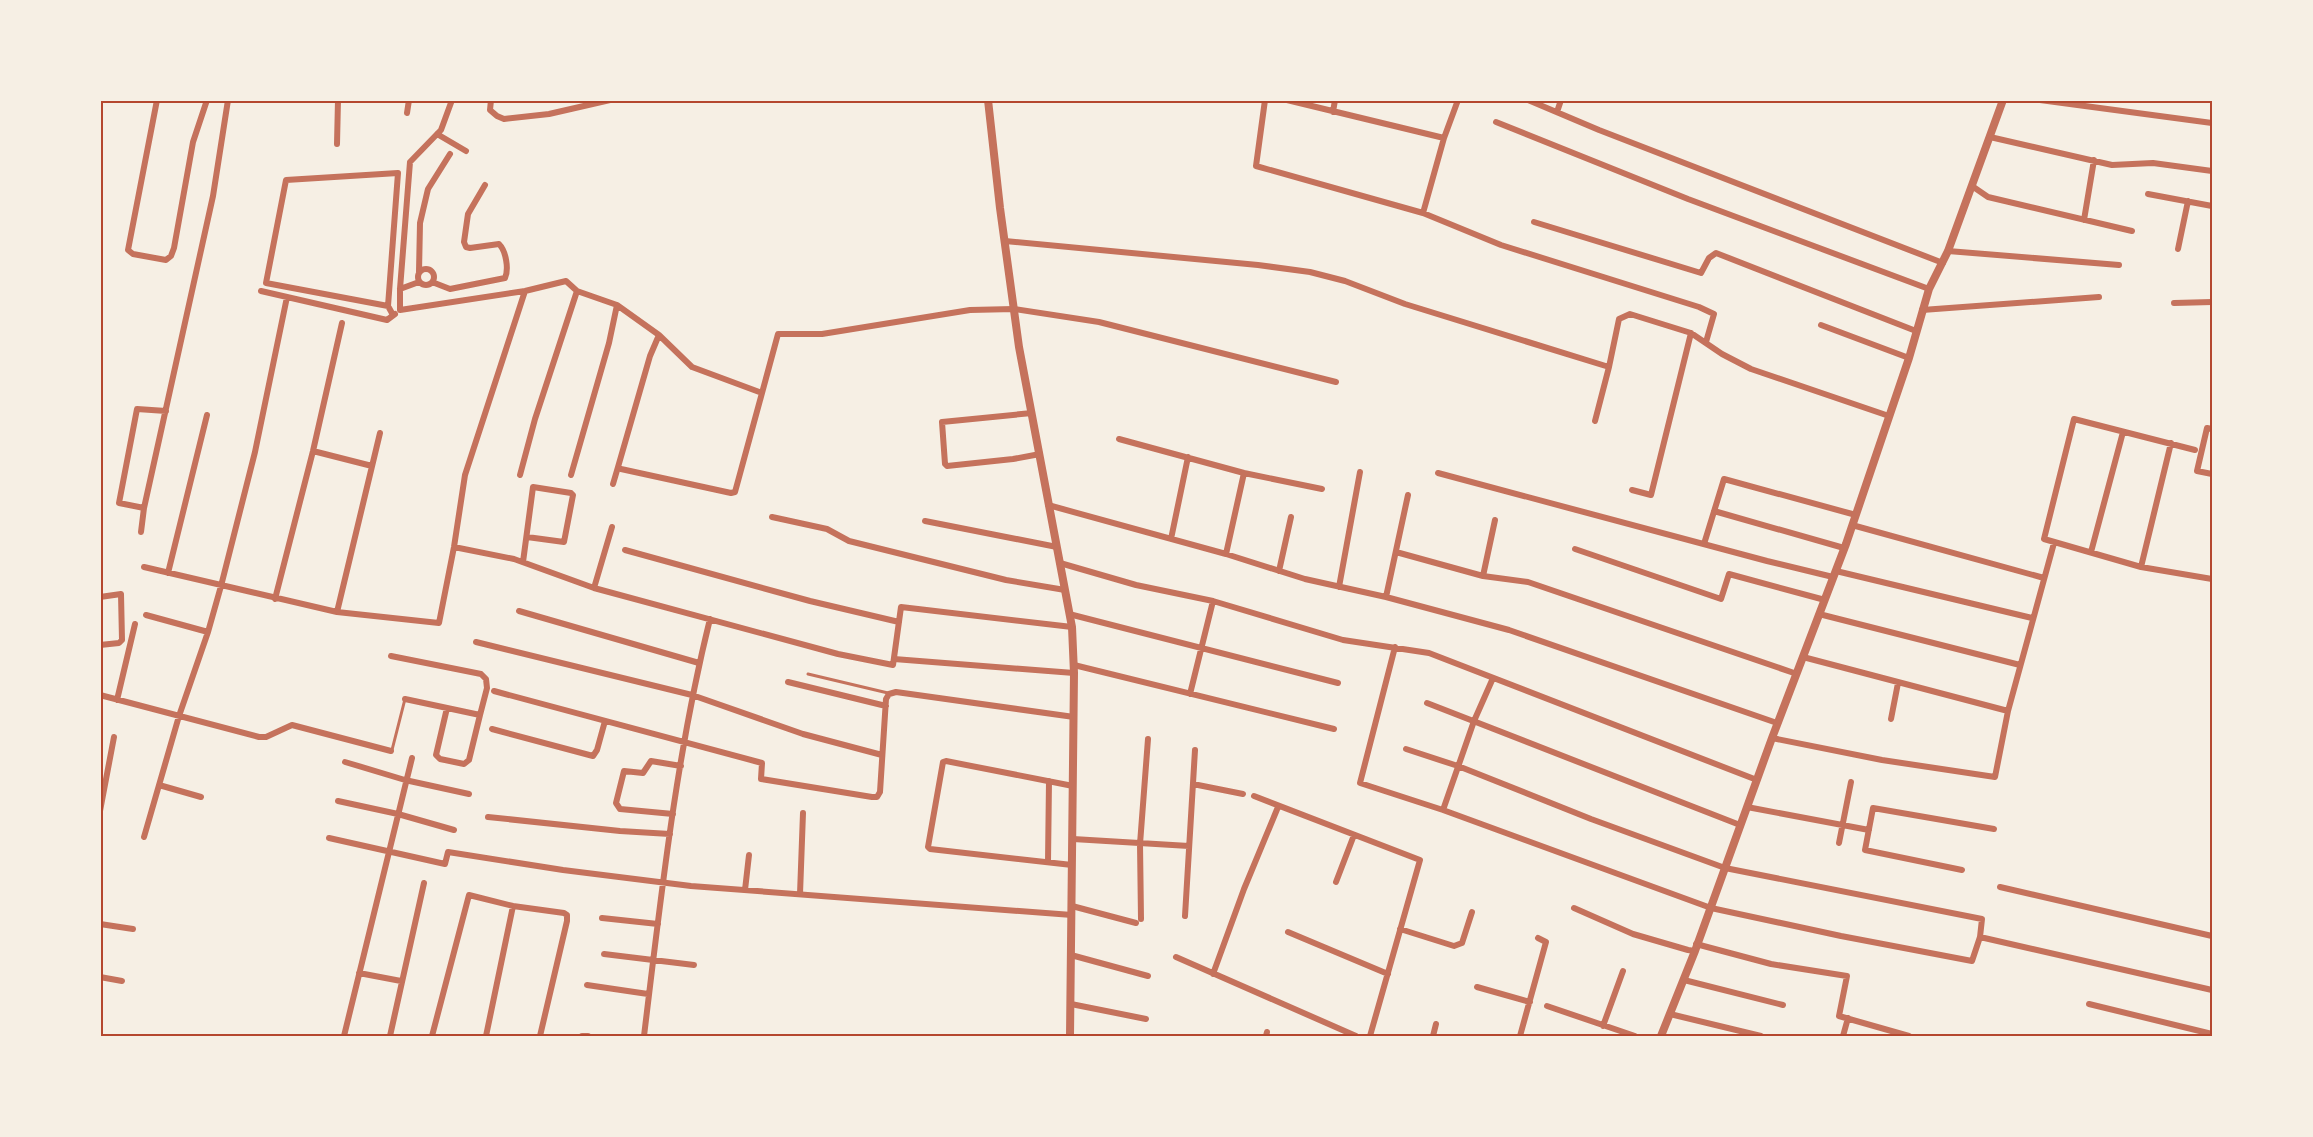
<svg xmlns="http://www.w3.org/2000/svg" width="2313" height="1137" viewBox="0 0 2313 1137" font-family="'Libre Baskerville',serif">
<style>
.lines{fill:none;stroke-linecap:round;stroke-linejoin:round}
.service{stroke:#c5725c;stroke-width:3}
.minor{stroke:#c5725c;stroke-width:6}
.tertiary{stroke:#c5725c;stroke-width:8}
.neatline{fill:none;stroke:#b5482f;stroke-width:2}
</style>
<rect width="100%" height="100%" fill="#f6efe4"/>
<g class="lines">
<path class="service" d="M808,674l80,19
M392,750l13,-51"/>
<path class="minor" d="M157,100l-29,150 5,4 33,6 5,-4 3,-8 19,-106 14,-42
M491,100l-1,10 7,6 7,3 45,-5 61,-14
M1265,100l-9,66 167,47 78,32 198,62 15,7 -8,28
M1287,100l157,38
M1528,100l71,30 344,133
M2040,100l172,23
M1333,112l2,-12
M1557,112l4,-12
M407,113l2,-13
M1496,122l192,77 241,90
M437,134l29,17
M1990,137l122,28 41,-2 59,8
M337,144l1,-44
M1972,186l16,11 144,34
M2148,194l64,12
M1423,213l21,-75 14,-38
M2084,220l10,-60
M1534,222l167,51 8,-15 7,-5 200,78
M1005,241l253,24 52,7 35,9 60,23 204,63 10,-48 11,-5 61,19 31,21 29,15 138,47
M2178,249l10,-48
M1948,251l171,14
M418 277a8 8 0 1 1 16 0a8 8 0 1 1-16 0Z
M419,272l1,-49 8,-34 22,-35
M432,282l18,7 55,-11c4,-9 1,-27 -6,-34l-29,4 -4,-1 -2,-5 4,-28 17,-29
M400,289l19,-7
M261,291l126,29 8,-6
M2174,303l38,-1
M388,306l-122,-23 20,-103 112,-7 -10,133 5,9
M400,310l125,-19 41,-10 11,10 40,14 42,30 33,32 70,26 16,-59h44l148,-24 44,-1 85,13 237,60
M400,310v-21l10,-127 31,-32 11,-30
M1922,310l177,-13
M1821,325l88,33
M659,335l-9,21 -32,111 3,2 110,24 4,-1 27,-99
M1032,413l-90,9 3,42 2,2 66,-7 27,-5
M1595,421l14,-54
M2212,429l-5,-1 -10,43 15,3
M1119,439l125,34 78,16
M2195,450l-121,-31 -30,120 97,28 71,12
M313,451l59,15
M1438,473l329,88 66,16
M520,475l15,-56 42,-128
M571,475l38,-132 8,-38
M613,484l5,-17
M1632,490l19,5 40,-162
M1048,505l178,49 79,25 81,18 123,33 268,93
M144,508l-25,-5 18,-94 29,2
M1714,511l130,37
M772,517l55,12 22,12 157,39 59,10
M925,521l132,26
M1852,525l192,53
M141,532l3,-24 69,-312 15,-96
M1171,539l17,-82
M1704,544l20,-65 132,36
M454,547l60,12 80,29 244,66 55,11 8,-58 171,20
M1575,549l146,50 8,-25 96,26
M625,550l185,51 89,21
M1396,552l87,24 45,6 269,92
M2091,552l32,-120
M1226,554l18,-81
M523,562l10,-75 38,6 2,2 -9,47 -37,-5
M1060,563l76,22 77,16 130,39 86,13 328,127
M144,567l193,45 102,11 15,-76 11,-72 60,-184
M2141,567l30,-124
M1279,571l12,-54
M1836,571l196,47
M168,573l39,-158
M1483,576l12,-56
M1339,587l21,-115
M594,588l18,-61
M100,597l21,-3 1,46 -3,3 -19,2
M1386,597l22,-102
M275,599l38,-148 29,-128
M519,611l180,52
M337,612l43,-179
M1069,614l269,69
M1819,614l201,51
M146,615l62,17
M476,642l216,53 111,39 79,21
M1395,647l-35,136 83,27 268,98 130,28 131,25 8,-24 2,-18 -257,-51 -134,-49 -133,-53 -52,-17
M391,656l90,18 5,5 1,9 -7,27 -75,-16
M1803,657l205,54
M894,659l180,14
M1074,665l260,64
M788,682l98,24
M494,691l268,72 -1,16 111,18h5l3,-5 6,-93 3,-5 7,-2 178,25
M1190,694l23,-93
M100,695l159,42h7l26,-12 99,26
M117,700l18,-76
M1427,703l313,122
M447,708l-11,47 4,4 24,5 5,-4 11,-45
M1891,719l7,-36
M492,729l101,27 4,-6 8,-29
M1772,738l110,22 113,17 13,-66 46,-168
M345,762l60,18 64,14
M1193,784l50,10
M159,785l42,12
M1254,796l166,64 -50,176
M338,801l60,13 56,16
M1747,807l122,23
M1443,810l31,-89 19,-43
M100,811l14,-74
M673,814l-53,-5 -4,-6 8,-32 19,2 8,-12 30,5
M488,817l132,14 50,3
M144,837l35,-121 29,-84 13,-46 34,-134 32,-155
M329,838l116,26 3,-12 115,18 128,16 381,29
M1073,839l116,7
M1839,843l12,-61
M1048,862l1,-81
M1072,865l-142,-16 -2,-2 15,-85 3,-1 127,25
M1962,870l-97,-20 8,-42 121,21
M1336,882l18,-47
M2000,887l212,49
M745,890l4,-35
M800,894l3,-81
M1072,906l64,17
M1574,908l59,26 55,16 7,1
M1185,916l10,-166
M602,918l56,6
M1141,919l-1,-75 8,-105
M100,924l33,5
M1400,929l54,17 8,-3 10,-31
M1288,932l100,42
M1980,937l232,53
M1696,944l75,20 76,12 -8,40 70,20
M604,954l90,11
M1071,955l77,21
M1176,957l180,79
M359,973l42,8
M1213,974l31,-85 34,-82
M100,977l22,4
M1684,980l99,25
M587,985l61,9
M1477,987l53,15
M1071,1004l75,15
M2089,1004l123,30
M1547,1006l88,30
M1670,1014l91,22
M1603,1026l20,-55
M344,1036l68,-278
M390,1036l34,-153
M432,1036l37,-141 44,11 51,7 3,2v6l-27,115
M486,1036l27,-130
M582,1036h6
M644,1036c17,-139 32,-280 66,-417
M1266,1036l1,-4
M1433,1036l3,-12
M1520,1036l26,-94 -8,-4
M1843,1036l5,-18"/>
<path class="tertiary" d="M988,100l12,108 19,139 53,280 2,46 -4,363
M1661,1036l34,-85 77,-213 74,-194 63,-186 20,-69 19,-38 55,-151"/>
</g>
<rect width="2313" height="1137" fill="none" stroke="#f6efe4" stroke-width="204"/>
<rect x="102" y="102" width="2109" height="933" class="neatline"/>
</svg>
